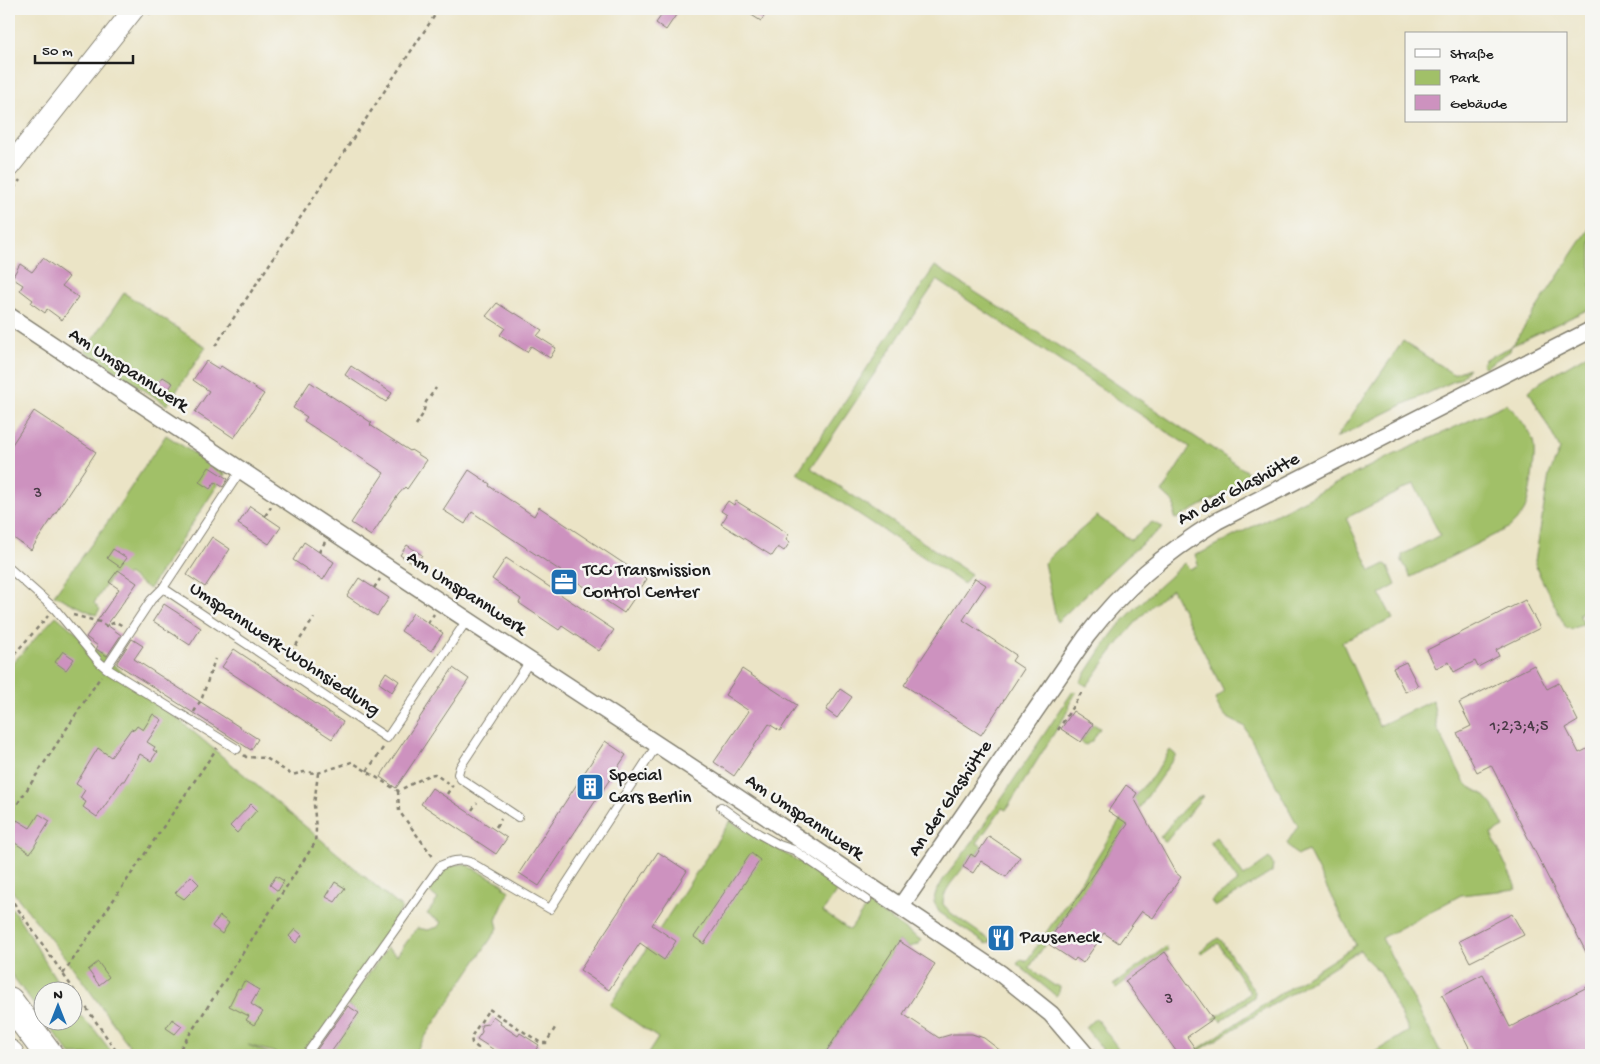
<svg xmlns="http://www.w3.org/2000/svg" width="1600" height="1064" viewBox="0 0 1600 1064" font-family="'Gochi Hand',sans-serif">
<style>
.green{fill:#a1c068;stroke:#5e6e42}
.building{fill:#cd92bf}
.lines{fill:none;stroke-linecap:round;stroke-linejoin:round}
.service-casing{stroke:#848071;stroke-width:10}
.minor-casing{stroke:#848071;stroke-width:19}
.tertiary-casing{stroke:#848071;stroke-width:22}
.motorway-casing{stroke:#848071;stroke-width:30}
.path{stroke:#848071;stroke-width:2.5;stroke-dasharray:4 4;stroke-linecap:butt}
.service{stroke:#fff;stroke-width:8}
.minor{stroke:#fff;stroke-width:16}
.tertiary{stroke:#fff;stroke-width:20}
.motorway{stroke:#fff;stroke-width:28}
.labels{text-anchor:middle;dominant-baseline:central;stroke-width:5;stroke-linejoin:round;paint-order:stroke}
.number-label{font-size:16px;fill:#483a45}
.street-label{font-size:19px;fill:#1c1c1c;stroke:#f6f6f2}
.poi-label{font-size:19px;fill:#1c1c1c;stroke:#f6f6f2;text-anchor:start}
</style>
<rect width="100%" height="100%" fill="#f6f6f2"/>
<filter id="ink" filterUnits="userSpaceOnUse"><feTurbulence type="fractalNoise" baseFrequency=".02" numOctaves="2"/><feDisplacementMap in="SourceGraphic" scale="10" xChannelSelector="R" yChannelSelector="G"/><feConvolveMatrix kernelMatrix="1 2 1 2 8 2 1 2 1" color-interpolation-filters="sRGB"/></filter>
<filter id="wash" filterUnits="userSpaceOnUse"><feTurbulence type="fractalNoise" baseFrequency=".0096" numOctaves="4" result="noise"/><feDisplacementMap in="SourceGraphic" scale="20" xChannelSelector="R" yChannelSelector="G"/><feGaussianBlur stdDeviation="1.12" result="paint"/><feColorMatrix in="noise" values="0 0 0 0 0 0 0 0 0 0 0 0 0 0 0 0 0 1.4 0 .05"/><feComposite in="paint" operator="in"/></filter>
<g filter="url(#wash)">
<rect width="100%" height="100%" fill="#ebe4c6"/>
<path class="green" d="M1591,226v82l-80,38 -1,5 -25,16 -3,-2 3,-6 26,-12z
M935,266l159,103 161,108 -79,42 -2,-1 1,-14 -13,-12 28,-45 -253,-167 -126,188 160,106 -7,10 -167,-111z
M124,293l82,54 -39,58 -82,-54z
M1403,341l50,33 16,-6 -8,10 -57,26 -68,34z
M1591,352v265l-4,-7 -8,4 5,10 -12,5 -6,-1 -29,-58 -2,-9 14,-86 11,-26 -31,-58 11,-9z
M1506,404c10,8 22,24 27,37 4,12 -3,56 -8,68 -3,7 -10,12 -15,18l-99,50 -9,-16v-6l38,-20 -26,-51 -68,34 25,53 14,-7 3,2 8,19 -16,9 13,25 -51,23 37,84 54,-26 4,28 29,57 17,9 10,11 11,22 -13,7 26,55 -56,6 -79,43 60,117h-72l39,-24 -30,-60 -12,-11 -7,-10 -168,105 -1,-1 87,-59 78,-50 -48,-94 -10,4 -6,-4 -5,-8 11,-17 -54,-100c-17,-8 -22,-9 -29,-27l9,-7 -52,-103c-35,26 -60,62 -85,97l-7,-4c14,-20 26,-42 42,-60 19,-21 42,-39 62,-59l6,6 8,-4 -3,-11 6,-1 177,-91z
M166,435l59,39 -76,115 -21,-15 -5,7 -10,-7 -19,29 6,6 -4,6 -42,-20 53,-72z
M1097,516l34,24 21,-18 11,5 -36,29 -70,66 -13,-59 12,-12z
M56,616l346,292 -92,147h-32l-2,-2 -28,-8 24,10h-136l-65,-90 -62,-78v-220z
M1073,691l3,2 -8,13 2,2 -64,102 -4,-2 -25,35 5,3 -7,11 -4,-2c-4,5 -7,12 -11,17 -8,10 -17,19 -17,32l8,9 40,28 -3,3 -3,-1 -46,-31 -5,-10 1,-7 8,-15 28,-36z
M1093,724l7,4 -7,12 -7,5 -5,-3z
M1170,750l6,5 -147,213 26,18 1,-1 4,2 -1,5 -3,4 -39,-32 4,-5 5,3 64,-94 47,-75 16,-17z
M1203,796l-38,47 -5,-6c11,-12 27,-37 43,-41z
M730,821l110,65 -17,26 27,18 18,-26 53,36 -4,5 -8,2 -10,-6 -75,114h-177l11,-17 -48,-33z
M1216,837l28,39 25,-18 4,6 -1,8 -57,35 -4,-6 27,-20 -28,-39z
M465,864l40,21 -2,2 6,4 -13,29 2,8 -85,127h-84l29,-42 -10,-8 -1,-2 7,-8 33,-47 10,7 20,-27 11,2 10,-3 3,-5 -14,-8 11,-15 -12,-10c15,-20 13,-24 39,-25z
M9,904c21,28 35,59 55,87l-22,1v24l-33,-45z
M1218,938l3,2 34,52 -1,5 -33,24 -3,-3 -3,2 -2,-1 36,-25v-3l-31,-48 -16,11 -2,-3z
M1166,947l2,3 -52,38 -3,-3z
M73,1005l6,9 15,15 20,26h-43l-25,-33h26z
M1096,1018l27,37h-16l-22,-28z"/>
<g id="blocks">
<path class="building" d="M666,9h14l-14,21 -10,-7z
M742,9h27l-8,12z
M43,258l26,19 -7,9 16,11 -16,23 -15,-11 -2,4 -14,-10 2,-3 -13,-10 3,-5 -11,-7 8,-14 12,8z
M497,303l17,11 1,-1 27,17 -5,6 19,12 -6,10 -19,-12 -4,6 -27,-17 5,-7 -19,-12z
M206,361l13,8 2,-3 43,28 -30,44 -39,-26 14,-21 -16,-11z
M351,366l41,27 -6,9 -41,-27z
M163,377l10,6 -7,10 -10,-7z
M310,382l62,41 -2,2 40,26 1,-1 16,10 -20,29 -2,-2 -7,8 -27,41 -20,-13 33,-50 -80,-52 3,-4 -14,-9z
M34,411l62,41 -65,98 -22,-15v-86z
M209,467l19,12 -5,8 -8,-5 -5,7 -11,-7z
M469,470l21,14 -1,2 45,30 5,-9 108,72 -23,34 -152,-101 -7,12 -22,-14z
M728,501l6,4 2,-4 53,33 -3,5 4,3 -6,9 -6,-4 -6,9 -51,-32 6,-9 -6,-4z
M250,506l31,21 -12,17 -31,-20z
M212,537l18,12 -25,38 -18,-12z
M304,542l30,20 -11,18 -30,-20z
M407,545l15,10 -7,10 -15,-10z
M113,549l14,9 -7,9 -13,-9z
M506,558l108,72 -15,21 -37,-25 -3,4 -40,-27 2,-4 -29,-20z
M118,570l19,13 -30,42 14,10 -14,21 -11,-7 2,-3 -12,-9 33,-48 -10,-7z
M359,578l30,20 -12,18 -30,-20z
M975,578l11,7 -23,35 53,35 -4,6 12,8 -43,66 -77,-50z
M1525,600l15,28 -44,22 3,6 -21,11 -3,-6 -21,11 -5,-10 -13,6 -9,-18z
M164,604l37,24 -11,17 -37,-24z
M413,613l30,20 -12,18 -30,-20z
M132,639l11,7 -9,13 124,80 -7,11 -134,-86v-2z
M234,649l109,73 -11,17 -110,-72z
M63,651l11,8 -8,11 -11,-8z
M1406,662l12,24 -13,6 -12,-24z
M1534,665l13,24 12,-6 19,38 -12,7 13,25 12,-6v215l-100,-197 -14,7 -20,-39 14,-7 -12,-23z
M453,668l16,11 -73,109 -16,-11z
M742,669l55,36 -17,26 -11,-7 -35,52 -20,-14 35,-51 -24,-16z
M386,672l13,9 -7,11 -13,-9z
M840,689l12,8 -15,21 -11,-8z
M1073,711l20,13 -12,18 -20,-13z
M153,714l9,6 -15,22 8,5 -2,3 4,2 -6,9 -11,-7 -16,27h-2l-25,36 -14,-10 3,-5 -6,-4 5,-8 -9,-6 22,-36 13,9 20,-28 3,1 3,-4 6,4z
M605,741l21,14 -87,131 -20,-13z
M1126,785l11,8 -3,5 41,74 6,5 -28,41 -11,-7 -23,32 -15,-10 -21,30 -7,-5 -2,3 -27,-18 81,-119 -20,-13z
M432,788l75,50 -11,16 -75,-50z
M251,804l6,6 -20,23 -7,-7z
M39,814l11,7 -15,24v1l-5,7 -21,-14v-6l8,-13 13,8z
M989,836l31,21 -14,20 -25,-16 -8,12 -10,-6 8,-13 4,3z
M658,852l29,19 -35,54 24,16 -12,19 -24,-17 -31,47 -29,-20z
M751,853l9,7 -56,84 -10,-7z
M191,876l8,8 -15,15 -9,-6z
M276,876l8,5 -6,10 -8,-6z
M335,882l10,6 -10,14 -9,-5z
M1512,914l12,21 -54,27 -11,-21z
M220,916l9,7 -7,11 -10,-8z
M1001,927l10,7 -11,16 -10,-7z
M295,929l7,6 -6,8 -7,-7z
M899,941l36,23 -32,50 36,24 14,-4h19l12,4 22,17h-182z
M1165,952l48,67 -26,18 13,18h-21l-54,-74z
M98,962l11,15 -10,8 -11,-15z
M1483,974l27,53 81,-42v70h-118l-31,-60z
M244,981l15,9 -8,14 12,8 -9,13 -8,-5 3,-4 -20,-10 9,-18 2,1z
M348,1006l11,7 -30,42h-16z
M493,1016l8,6 -1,2 18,12 2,-3 19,12 -7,10h-30l-25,-16 5,-7 -1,-7 7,-1z
M172,1019l10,7 -7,8 -9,-6z"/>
</g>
</g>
<g filter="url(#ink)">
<use href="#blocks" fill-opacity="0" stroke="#848071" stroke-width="1"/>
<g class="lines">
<defs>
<path id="service" d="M9,568l46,41 44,53 7,6 131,81
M163,588l224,150 80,-118
M106,668l45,-68 12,-12 78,-118
M721,807l38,27 20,11 15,5 73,50
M518,817l-57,-38 -3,-5 2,-7 70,-106
M306,1055l134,-189c11,-5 19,-7 30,-4l80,47 107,-164"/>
<path id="minor" d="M9,316l349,232 373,245 270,181 50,40 35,41
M901,906l185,-269c39,-51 77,-82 131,-116l374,-191"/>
<path id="tertiary" d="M9,167l125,-158"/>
<path id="motorway" d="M9,1001l40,54
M9,1054l1,1"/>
</defs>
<use href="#service" class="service-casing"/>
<use href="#minor" class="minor-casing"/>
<use href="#tertiary" class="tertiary-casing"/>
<use href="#motorway" class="motorway-casing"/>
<path class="path" d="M149,14l4,-5
M9,195l11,-15
M215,346l224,-337
M416,425l7,-11 3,-12 10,-14
M265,516l6,-9
M319,552l6,-10
M374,588l6,-9
M73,615l27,7 6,4 10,-4 7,4
M428,623l6,-9
M287,659l27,-41
M9,660l39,-44
M194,712l8,-14 13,-39
M1058,730l25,-40
M244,755l2,2 20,1 26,17 12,-3 14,1 34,-11 46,29 31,-16 6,-1 18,13
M367,771l16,-23
M398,791l1,20 35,47
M447,794l5,-8
M472,810l5,-7
M9,817l92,-141
M496,827l5,-8
M9,896l110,159
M63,974l154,-226
M176,1055l139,-212 1,-13 -2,-25 4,-32
M473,1055l5,-7 -6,-5 -1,-6 18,-28 52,34h5l9,-15"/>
<use href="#service" class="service"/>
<use href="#minor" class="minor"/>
<use href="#tertiary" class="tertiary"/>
<use href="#motorway" class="motorway"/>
</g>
</g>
<defs>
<symbol id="office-square" viewBox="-11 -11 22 22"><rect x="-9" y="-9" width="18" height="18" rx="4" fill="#1f6fb2" stroke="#f6f6f2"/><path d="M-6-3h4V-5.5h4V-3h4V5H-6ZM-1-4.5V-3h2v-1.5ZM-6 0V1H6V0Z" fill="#fff"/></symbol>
<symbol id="building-square" viewBox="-11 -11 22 22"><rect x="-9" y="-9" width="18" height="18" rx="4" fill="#1f6fb2" stroke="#f6f6f2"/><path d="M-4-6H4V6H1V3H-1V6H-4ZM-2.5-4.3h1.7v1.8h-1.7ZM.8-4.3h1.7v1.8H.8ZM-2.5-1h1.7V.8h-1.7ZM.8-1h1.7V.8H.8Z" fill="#fff"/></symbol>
<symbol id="restaurant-square" viewBox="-11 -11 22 22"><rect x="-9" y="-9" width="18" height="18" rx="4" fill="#1f6fb2" stroke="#f6f6f2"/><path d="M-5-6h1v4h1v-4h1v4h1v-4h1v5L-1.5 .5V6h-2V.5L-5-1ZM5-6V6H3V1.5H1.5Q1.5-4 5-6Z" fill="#fff"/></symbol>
</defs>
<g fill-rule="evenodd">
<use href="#office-square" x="548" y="566" width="32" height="32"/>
<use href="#building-square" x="574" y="771" width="32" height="32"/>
<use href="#restaurant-square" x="985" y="922" width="32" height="32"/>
</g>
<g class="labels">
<g class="number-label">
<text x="38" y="494">3</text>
<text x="1519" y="727">1;2;3;4;5</text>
<text x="1169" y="1000">3</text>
</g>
<g class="street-label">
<text transform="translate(128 371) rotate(33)">Am Umspannwerk</text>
<text transform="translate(1239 490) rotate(-28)">An der Glashütte</text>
<text transform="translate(466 594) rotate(33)">Am Umspannwerk</text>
<text transform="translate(284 650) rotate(34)">Umspannwerk-Wohnsiedlung</text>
<text transform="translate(951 799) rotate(-56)">An der Glashütte</text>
<text transform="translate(804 818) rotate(34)">Am Umspannwerk</text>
</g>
<g class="poi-label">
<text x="583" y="571">TCC Transmission<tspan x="583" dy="22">Control Center</tspan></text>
<text x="609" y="776">Special<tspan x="609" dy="22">Cars Berlin</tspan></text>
<text x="1020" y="938">Pauseneck</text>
</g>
</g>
<rect width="1600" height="1064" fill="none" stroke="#f6f6f2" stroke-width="30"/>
<rect x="1405" y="32" width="162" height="90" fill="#f6f6f2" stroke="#9f9f9c"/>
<rect x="1415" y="49" width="25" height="8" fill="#ffffff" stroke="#9f9f9c"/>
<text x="1450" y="58" font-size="15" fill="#1c1c1c">Straße</text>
<rect x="1415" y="70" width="25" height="15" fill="#a1c068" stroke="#9f9f9c"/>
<text x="1450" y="82" font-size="15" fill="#1c1c1c">Park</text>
<rect x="1415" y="95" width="25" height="15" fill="#cd92bf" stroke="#9f9f9c"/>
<text x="1450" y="108" font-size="15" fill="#1c1c1c">Gebäude</text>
<g transform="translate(58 1006)"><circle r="24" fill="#f6f6f2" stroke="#9f9f9c"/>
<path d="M0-4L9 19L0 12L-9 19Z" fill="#1f6fb2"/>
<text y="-8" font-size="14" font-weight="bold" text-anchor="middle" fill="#1c1c1c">N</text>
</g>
<path d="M35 55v8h98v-8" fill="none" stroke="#1c1c1c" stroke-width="2.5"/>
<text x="42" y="55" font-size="15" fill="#1c1c1c" stroke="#f6f6f2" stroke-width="4" paint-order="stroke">50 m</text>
</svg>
